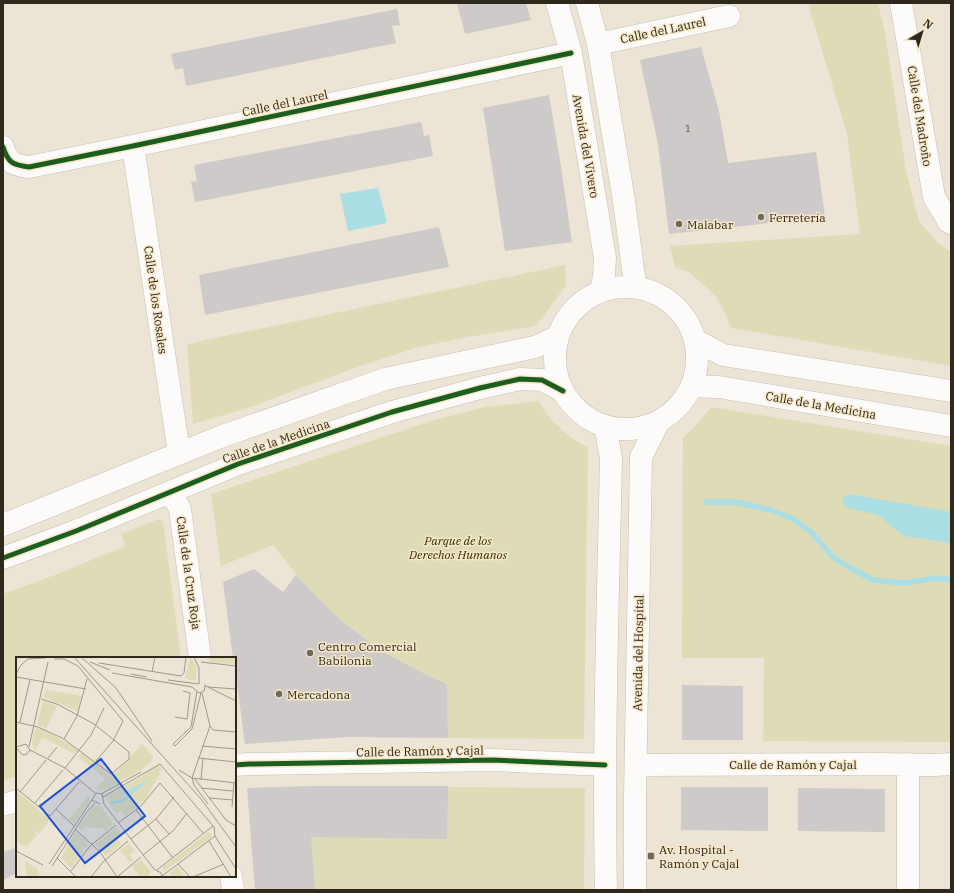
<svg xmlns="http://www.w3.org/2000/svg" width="954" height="893" viewBox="0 0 954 893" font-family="'IBM Plex Serif',serif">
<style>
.green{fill:#dddcb7}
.water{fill:#aadde4}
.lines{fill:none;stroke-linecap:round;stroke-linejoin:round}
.stream{stroke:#aadde4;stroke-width:5.5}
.building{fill:#cdcac9}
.street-casing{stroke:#c6c0b3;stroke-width:23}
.secondary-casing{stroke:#c6c0b3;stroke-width:23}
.street{stroke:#fcfbf9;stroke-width:22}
.secondary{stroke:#fcfbf9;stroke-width:22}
.cycleway-casing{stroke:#f7e7c9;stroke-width:8}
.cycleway{stroke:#1b5e20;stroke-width:5}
.poi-dot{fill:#706a5d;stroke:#f7e7c9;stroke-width:1.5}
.labels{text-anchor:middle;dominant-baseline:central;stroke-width:3;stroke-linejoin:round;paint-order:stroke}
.number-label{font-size:10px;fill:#565048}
.street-label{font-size:12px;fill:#2e281d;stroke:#f7e7c9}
.poi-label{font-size:12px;fill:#2e281d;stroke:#f7e7c9;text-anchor:start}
.park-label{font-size:12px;font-style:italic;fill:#2f3001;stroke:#f7e7c9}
.inset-river{fill:none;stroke:#aadde4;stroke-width:2}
.inset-road{fill:none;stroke:#a0998b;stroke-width:1}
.view{fill:#1d4ed8;fill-opacity:0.15;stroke:#1d4ed8;stroke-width:2}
.inset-edge{fill:none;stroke:#2e281d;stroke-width:2}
</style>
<rect width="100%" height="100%" fill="#ece4d4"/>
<path class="green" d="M808,3h70l7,30 21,138 13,50 20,23 12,8v114l-220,-38 -6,-15 -10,-18 -26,-23 -14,-5 -5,-21 190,-12 -13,-100z
M565,265l1,20 -21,29 -10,12 -67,11 -53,11 -55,18 -109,41 -58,17 -6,-80z
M539,401c7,14 15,22 28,33 7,5 13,10 21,13l-4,292 -136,-1 -1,-54 -22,-10 -47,-25 -36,-28 -25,-24 -17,-18 -27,-34 -52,21 -10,-72 223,-74 51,-13z
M711,407l240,39v296l-188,-1 1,-83h-82l1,-220 14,-14z
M159,519l4,3 18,136h-164v118l-14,4v-186l52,-19 71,-29 -5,-12z
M312,786l273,2 -1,102h-329z"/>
<path class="water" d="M378,188l9,35 -39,8 -8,-37z
M848,494l103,18v31l-47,-7 -26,-21 -30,-7 -5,-4c-1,-5 1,-8 5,-10z"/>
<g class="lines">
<path class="stream" d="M706,502h29l36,8 22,9 19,14 22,25 17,10 22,12 31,3 32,-5 15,2"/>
</g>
<path class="building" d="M457,3h69l5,17 -66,14z
M397,9l3,16 -8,1 4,17 -210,43 -3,-18 -8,2 -4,-16z
M701,47l18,64 9,52 88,-11 9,65 -156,17 -11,-90 -18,-84z
M549,95l12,72 11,75 -67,9 -22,-143z
M421,122l3,14 5,-1 4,21 -238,46 -4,-20 6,-1 -3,-16z
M439,227l10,40 -244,48 -6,-40z
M254,569l29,23 13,-17 21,22 25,24 36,28 47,25 22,10 1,54 -102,-1 -101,7 -10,-75v-11h-2l-10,-76z
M682,685l61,1v54h-61z
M312,786h136l-1,53 -136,-2 4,53h-60l-8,-102z
M681,787h87v44l-87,-1z
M798,788l87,1v43l-87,-1z
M17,848v25l-14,7v-28z"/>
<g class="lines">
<defs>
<path id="street" d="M901,3l5,29 28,165 15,25 2,1
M598,44l131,-28
M133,146l46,307
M3,147c5,16 10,18 26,20l104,-21 438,-93
M695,340l28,15 228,36
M692,386l27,1 232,39
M167,494l8,6 5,9 20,149
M3,525l217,-88 165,-58 150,-32 22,-10
M3,558l73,-27 162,-67 154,-52 88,-24 40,-9 22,1 21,11
M908,764v126
M235,765l14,-1 244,-4 112,5
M636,765l243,-1 55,1 17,-1
M3,805l14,-4
M231,876l2,14"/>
<path id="secondary" d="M557,3l14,50 34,205 -1,18 -3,15
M587,3l11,41 26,157 9,68 3,18
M555 358a71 71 0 1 1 142 0a71 71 0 1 1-142 0Z
M605,426l6,32c-3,144 -8,288 -5,432
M635,890v-94l6,-339 18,-36"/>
</defs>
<use href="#street" class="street-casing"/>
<use href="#secondary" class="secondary-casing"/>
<use href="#street" class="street"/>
<use href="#secondary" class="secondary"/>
<defs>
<path id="cycleway" d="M3,147c5,16 10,18 26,20l104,-21 438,-93
M3,558l73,-27 162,-67 154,-52 88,-24 40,-9 22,1 21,11
M235,765l14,-1 244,-4 112,5"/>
</defs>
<use href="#cycleway" class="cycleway-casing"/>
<use href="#cycleway" class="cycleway"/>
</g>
<g class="poi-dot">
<circle cx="761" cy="217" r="4"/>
<circle cx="679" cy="224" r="4"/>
<circle cx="310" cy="653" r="4"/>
<circle cx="279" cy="694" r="4"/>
<rect x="647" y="852" width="8" height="8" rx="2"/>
</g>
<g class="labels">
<g class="number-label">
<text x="688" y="128">1</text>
</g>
<g class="street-label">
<text transform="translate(663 30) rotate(-12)">Calle del Laurel</text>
<text transform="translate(285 103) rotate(-12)">Calle del Laurel</text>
<text transform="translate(920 116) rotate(81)">Calle del Madroño</text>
<text transform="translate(586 146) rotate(80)">Avenida del Vivero</text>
<text transform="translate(156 300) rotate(82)">Calle de los Rosales</text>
<text transform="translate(821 405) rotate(10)">Calle de la Medicina</text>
<text transform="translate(276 441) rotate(-19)">Calle de la Medicina</text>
<text transform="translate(189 573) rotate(82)">Calle de la Cruz Roja</text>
<text transform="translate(638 653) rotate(-89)">Avenida del Hospital</text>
<text transform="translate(420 751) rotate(-1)">Calle de Ramón y Cajal</text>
<text x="793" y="764">Calle de Ramón y Cajal</text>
</g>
<g class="poi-label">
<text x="769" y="217">Ferretería</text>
<text x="687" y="224">Malabar</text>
<text x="318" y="646">Centro Comercial<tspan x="318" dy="14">Babilonia</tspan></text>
<text x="287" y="694">Mercadona</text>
<text x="659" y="849">Av. Hospital -<tspan x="659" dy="14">Ramón y Cajal</tspan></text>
</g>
<g class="park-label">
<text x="458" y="540">Parque de los<tspan x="458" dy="14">Derechos Humanos</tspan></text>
</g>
</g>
<g transform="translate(16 657)">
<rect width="220" height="220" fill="#ece4d4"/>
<path d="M174,0l7,10 -1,14 -11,-3zM191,0h29v7l-25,-2zM30,33l36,6 -5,15 -33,-14zM27,44l14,5 -11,22 -9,-3zM20,70l12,5 30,18 -4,4 -32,-17 -7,14 -3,-9zM126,87l11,12 -2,6 -10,8 -38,21 -8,-2 11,-10 -28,-22 4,-5 27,23h5zM141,108l5,4 -17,31 -20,16 -4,-6 -5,4 -11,-17 38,-21zM0,133l34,30 -11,14 -5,-4 3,5 -11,12 -10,-6zM73,138l1,6 -16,23 -5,-5zM78,148l6,1 14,18 -9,7 -3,-3 -17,-1 -3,4 -4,-4zM100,170l6,8 -5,4 4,5 -15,12 -11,-12zM60,174l13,13 -4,4 -6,-3 5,5 -13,18 -10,-10zM193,175l3,5 -48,34 -1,-4zM113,187l6,7 -6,4 4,5 -3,3 -10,-13zM125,203l10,12 -5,5h-6l-8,-11zM9,204l13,8 2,8h-13zM161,210l7,8 3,2h-14l-3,-4z" fill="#dddcb7"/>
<path d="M134,122l-18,15 -2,-2 -12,4z" fill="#aadde4"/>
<path class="inset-river" d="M94,146l14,-3 8,-6"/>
<path class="inset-road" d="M58,0l127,142 35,48M65,0l35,31 36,53M178,0l5,11v16M38,2h10l14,7 45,55 -10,20 -17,20M74,5l20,8M185,5l35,4M83,6l82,13 3,-3 2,-16M136,15l3,-15M96,16l80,14 7,6 5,-2 1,-5M0,17l5,-9 7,-6 17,-1M115,17l16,3M0,20l70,12M152,23l30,4M188,28l32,16M192,30l28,2M181,34l-6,36 -18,17 2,2 17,-17 9,-36M186,36l8,33 -18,52 44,5M159,60l12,2 3,-26 -7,-2M0,65l22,5 24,11 49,36 18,-15v-7l-35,-28 -37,-20 -16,-5M4,65l10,-42M194,69l3,4 23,2M48,82l13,-23 10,-37M186,89l34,3M0,90l10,-3 4,6 -3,4 -4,1 -7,-7M13,90l19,-85M14,93l35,18 30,25M32,101l9,-11M182,101l38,4M49,111l26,-33 13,-27M163,113l13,8 2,7 14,19M179,122l31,41 10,6M185,123l2,-22M0,131l34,28 29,-34M185,131l32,3M4,135l26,-32M85,137l40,-22M87,140l57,-33 54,63 1,9 21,33M193,141l24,2M18,147l29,-34M84,147l-8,-4 4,-7 6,1 2,10 50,65 7,4 1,4M216,150l2,-24M40,152l18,17M120,153l37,48M140,162l13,15M102,166l23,-17 19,-23 44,51M59,172l25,23 17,25M115,182l25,-20 18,-22M193,184l22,36M0,194l27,14M127,198l30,-24 14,-18M41,201l19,19M33,207l43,-64M162,207l12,13M36,209l34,-53 9,-10M141,213l56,-44M55,214l19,-25 26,-21M146,219l53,-40M75,220l13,-16 24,-20M101,220l24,-20M177,220l31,-13"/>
<path class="view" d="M85,102l44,57 -60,47 -45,-57z"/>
<rect width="220" height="220" class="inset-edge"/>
</g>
<rect width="954" height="893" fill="none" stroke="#2e281d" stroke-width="8"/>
<g transform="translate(922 32) rotate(38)" stroke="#f7e7c9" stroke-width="3" paint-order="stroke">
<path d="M0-3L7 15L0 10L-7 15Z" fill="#2e281d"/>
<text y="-6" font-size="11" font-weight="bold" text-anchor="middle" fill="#2e281d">N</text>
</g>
</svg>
